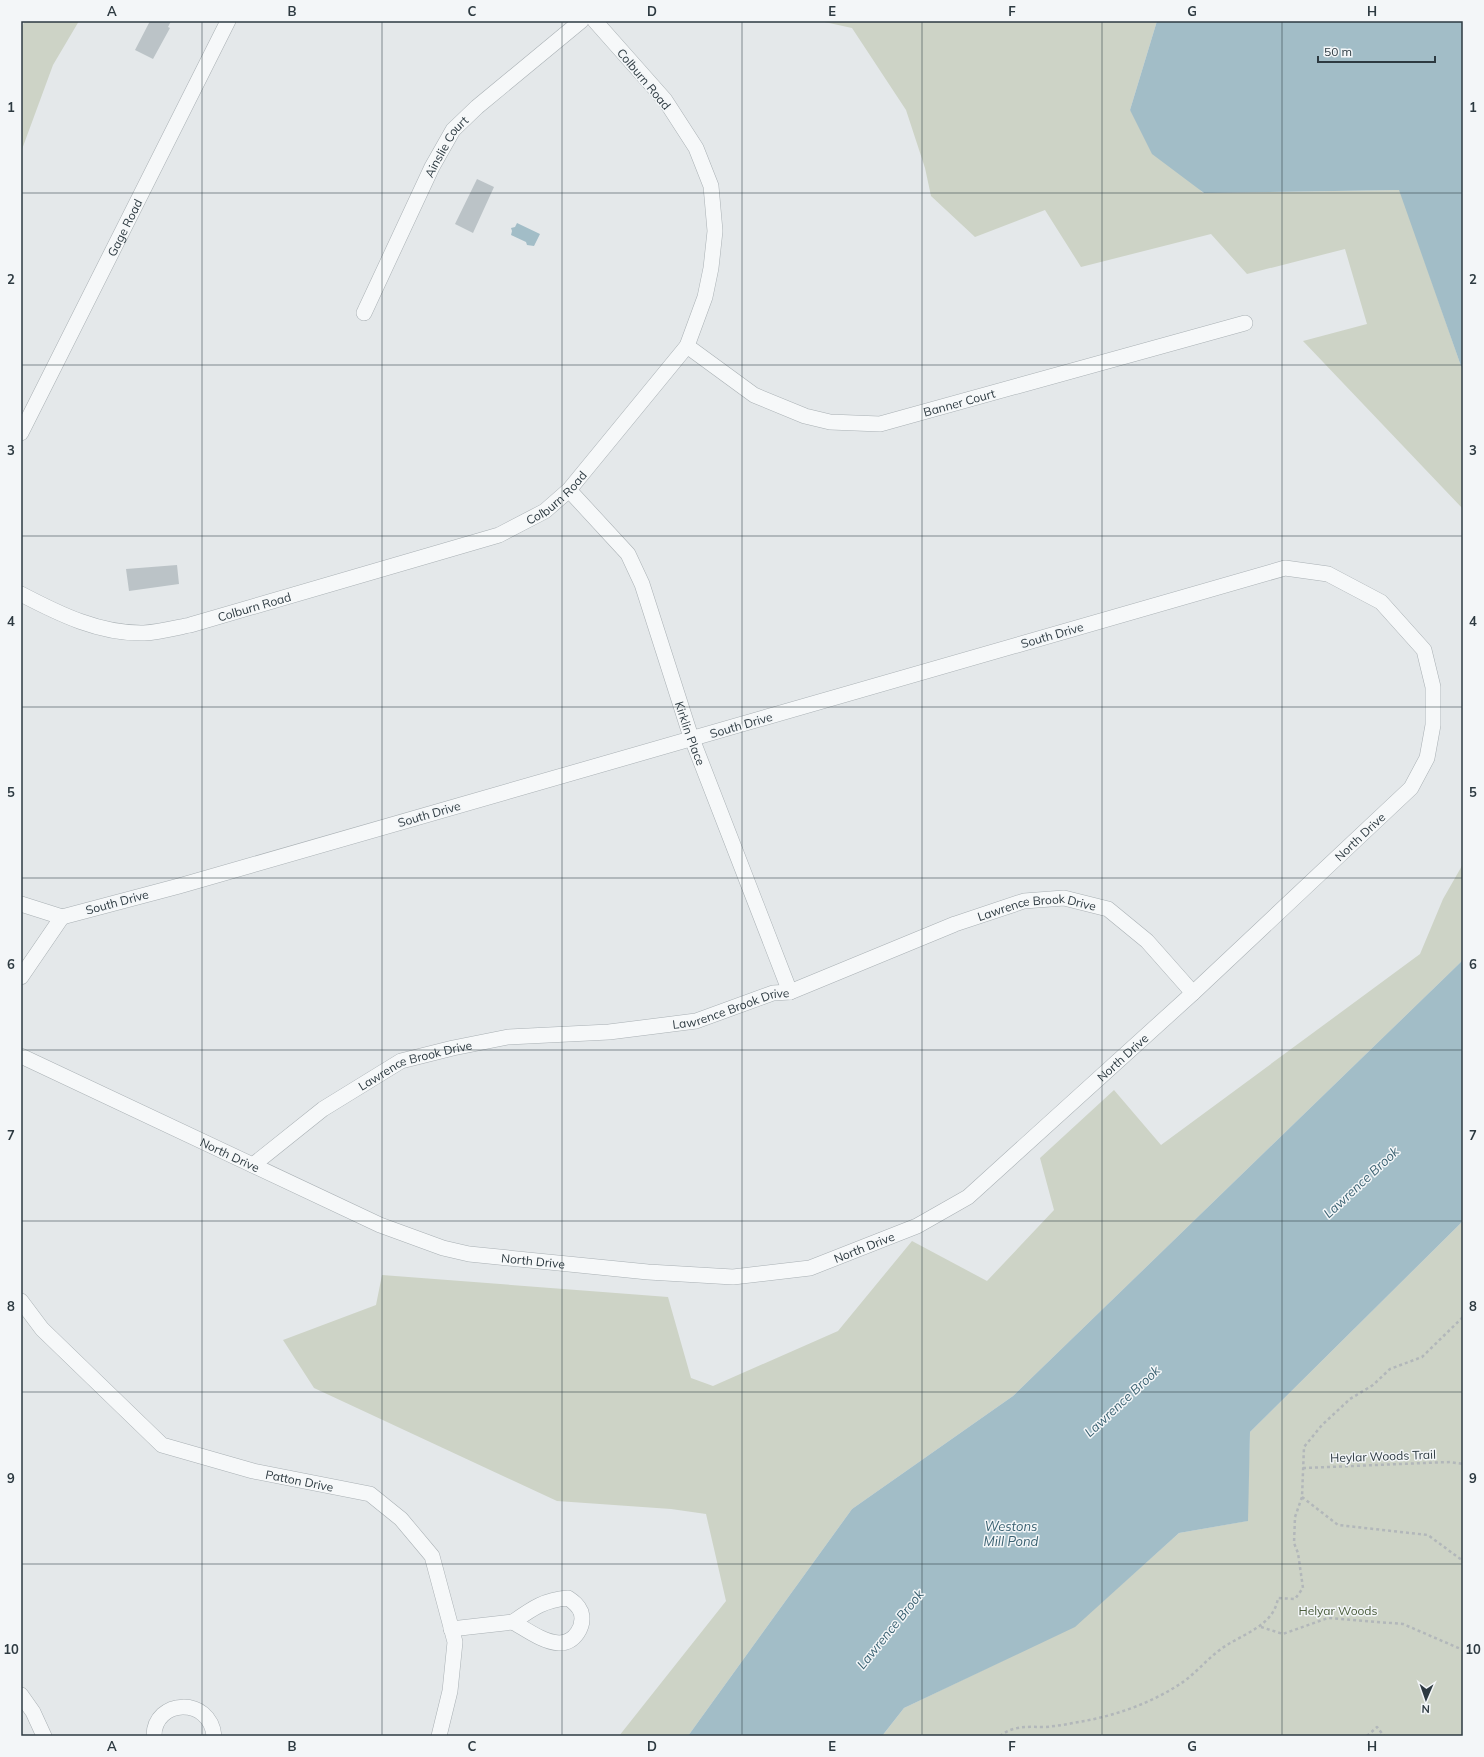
<svg xmlns="http://www.w3.org/2000/svg" width="1484" height="1757" viewBox="0 0 1484 1757" font-family="Mulish,sans-serif">
<style>
.green{fill:#cdd3c6}
.water{fill:#a2bdc7}
.building{fill:#bbc3c7}
.lines{fill:none;stroke-linecap:round;stroke-linejoin:round}
.minor-casing{stroke:#a9b0b4;stroke-width:16}
.path{stroke:#b2b7ba;stroke-width:2.5;stroke-dasharray:3 3;stroke-linecap:butt}
.minor{stroke:#f6f8f9;stroke-width:15}
.grid{fill:none;stroke:#2d3a41;stroke-width:1;stroke-opacity:0.55}
.labels{text-anchor:middle;dominant-baseline:central;stroke-width:3;stroke-linejoin:round;paint-order:stroke}
.street-label{font-size:12px;fill:#2d3a41;stroke:#f3f6f8}
.park-label{font-size:12px;fill:#4a5c3b;stroke:#f3f6f8}
.water-label{font-size:13px;font-style:italic;fill:#3a6171;stroke:#f3f6f8}
.neatline{fill:none;stroke:#2d3a41;stroke-width:1.5}
.grid-label{font-size:13px;text-anchor:middle;font-weight:bold;fill:#2d3a41}
</style>
<rect width="100%" height="100%" fill="#e4e8ea"/>
<path class="green" d="M25,21h54l-26,44 -32,87v-124z
M820,21h337l-27,89 73,83 197,-3 61,176 2,3v140l-160,-168 64,-17 -22,-75 -98,25 -36,-40 -130,33 -36,-57 -70,27 -44,-41 -6,-28 -19,-58 -54,-82z
M1463,864v96l-450,436 -161,113 -164,227h-69l107,-135 -20,-87 -35,-5 -114,-8 -243,-113 -31,-48 93,-35 6,-30 286,22 23,81 22,8 125,-55 74,-90 75,40 67,-71 -14,-52 74,-68 47,55 259,-191 23,-55z
M1463,1221v515h-581l22,-28 171,-82 104,-93 68,-12 3,-89z"/>
<path class="water" d="M1157,21h306v348l-2,-3 -62,-176 -195,3 -52,-39 -22,-44z
M517,223l23,11 -6,12 -7,-1 -1,-3 -15,-7 1,-4 -1,-3 4,-1z
M1463,960v261l-213,211 -2,89 -69,12 -104,94 -171,81 -22,28h-194l164,-227 161,-113z"/>
<path class="building" d="M150,21h21l-3,6 2,1 -17,31 -18,-9z
M477,179l17,8 -21,46 -18,-9z
M177,565l2,19 -50,7 -3,-22z"/>
<g class="lines">
<defs>
<g id="minor">
<path id="s1" d="M364,313l68,-146 21,-37 24,-23 104,-86"/>
<path id="s2" d="M687,346l67,49 51,21 25,6 50,2 365,-101"/>
<path id="s3" d="M21,433l207,-412"/>
<path id="s4" d="M569,490l59,64 14,30 47,147 101,261"/>
<path id="s5" d="M21,594c38,20 79,40 123,39 15,-1 31,-5 46,-8l309,-90 46,-24 24,-21 118,-144 18,-49 6,-29 4,-37 -4,-45 -15,-38 -31,-48 -70,-79"/>
<path d="M21,904l41,13"/>
<path d="M21,977l41,-60"/>
<path id="s6" d="M21,1056l359,169 63,23 26,6 179,18 85,5 77,-9 107,-42 51,-29 225,-204 218,-205 16,-30 6,-33v-38l-9,-37 -43,-48 -53,-28 -43,-6 -1106,318 -117,31"/>
<path id="s7" d="M253,1165l70,-56 78,-48 52,-13 55,-11 101,-5 87,-11 77,-28 17,-1 165,-68 69,-23 40,-3 44,11 39,32 46,52"/>
<path id="s8" d="M21,1301l21,28 120,116 91,26 117,23 31,25 31,37 23,86 -5,49 -11,45"/>
<path d="M568,1598c6,4 10,7 13,14 4,14 -6,31 -22,31 -16,-1 -32,-13 -46,-21 20,-14 31,-22 55,-24z"/>
<path d="M451,1629l62,-7"/>
<path d="M21,1695l12,17 11,24"/>
<path d="M154,1736c0,-37 56,-40 60,0"/>
</g>
</defs>
<use href="#minor" class="minor-casing"/>
<path class="path" d="M1303,1468l147,-6 13,2
M1302,1497l36,28 90,10 35,26
M1261,1627l22,7 45,-16 75,6 60,26
M1000,1736c14,-11 28,-9 46,-9 9,-1 18,-2 27,-4 38,-6 75,-18 107,-39 17,-11 30,-29 47,-39 21,-13 47,-21 51,-47l17,1 8,-11 -5,-35 -4,-10 1,-26 7,-20 2,-50 18,-22 28,-26 23,-14 17,-16 32,-12 41,-40
M1367,1736l10,-9 7,9"/>
<use href="#minor" class="minor"/>
</g>
<path class="grid" d="M202,21v1715M382,21v1715M562,21v1715M742,21v1715M922,21v1715M1102,21v1715M1282,21v1715M21,193h1442M21,365h1442M21,536h1442M21,707h1442M21,878h1442M21,1050h1442M21,1221h1442M21,1392h1442M21,1564h1442"/>
<g class="labels">
<g class="street-label">
<text transform="translate(644 79) rotate(50)">Colburn Road</text>
<text stroke="none"><textPath href="#s1" startOffset="186">Ainslie Court</textPath></text>
<text stroke="none"><textPath href="#s3" startOffset="230">Gage Road</textPath></text>
<text stroke="none"><textPath href="#s2" startOffset="296">Banner Court</textPath></text>
<text stroke="none"><textPath href="#s5" startOffset="568">Colburn Road</textPath></text>
<text stroke="none"><textPath href="#s5" startOffset="244">Colburn Road</textPath></text>
<text transform="translate(1052 635) rotate(-16)">South Drive</text>
<text transform="translate(741 725) rotate(-16)">South Drive</text>
<text stroke="none"><textPath href="#s4" startOffset="277">Kirklin Place</textPath></text>
<text transform="translate(429 814) rotate(-16)">South Drive</text>
<text stroke="none"><textPath href="#s6" startOffset="1539">North Drive</textPath></text>
<text transform="translate(117 902) rotate(-15)">South Drive</text>
<text stroke="none"><textPath href="#s7" startOffset="842">Lawrence Brook Drive</textPath></text>
<text stroke="none"><textPath href="#s7" startOffset="517">Lawrence Brook Drive</textPath></text>
<text stroke="none"><textPath href="#s6" startOffset="1215">North Drive</textPath></text>
<text stroke="none"><textPath href="#s7" startOffset="193">Lawrence Brook Drive</textPath></text>
<text stroke="none"><textPath href="#s6" startOffset="231">North Drive</textPath></text>
<text stroke="none"><textPath href="#s6" startOffset="891">North Drive</textPath></text>
<text stroke="none"><textPath href="#s6" startOffset="555">North Drive</textPath></text>
<text transform="translate(1383 1456) rotate(-2)">Heylar Woods Trail</text>
<text stroke="none"><textPath href="#s8" startOffset="344">Patton Drive</textPath></text>
</g>
<g class="park-label">
<text x="1338" y="1610">Helyar Woods</text>
</g>
<g class="water-label">
<text transform="translate(1361 1182) rotate(-43)">Lawrence Brook</text>
<text transform="translate(1122 1401) rotate(-43)">Lawrence Brook</text>
<text x="1011" y="1526">Westons<tspan x="1011" dy="15">Mill Pond</tspan></text>
<text transform="translate(890 1629) rotate(-51)">Lawrence Brook</text>
</g>
</g>
<rect width="1484" height="1757" fill="none" stroke="#f3f6f8" stroke-width="44"/>
<g transform="translate(1426 1699) rotate(182)" stroke="#f3f6f8" stroke-width="3" paint-order="stroke">
<path d="M0-3L7 15L0 10L-7 15Z" fill="#2d3a41"/>
<text y="-6" font-size="11" font-weight="bold" text-anchor="middle" fill="#2d3a41">N</text>
</g>
<path d="M1318 56v6h117v-6" fill="none" stroke="#2d3a41" stroke-width="2"/>
<text x="1324" y="56" font-size="12" fill="#2d3a41" stroke="#f3f6f8" stroke-width="3" paint-order="stroke">50 m</text>
<rect x="22" y="22" width="1440" height="1713" class="neatline"/>
<g class="grid-label">
<text x="112" y="16">A</text>
<text x="292" y="16">B</text>
<text x="472" y="16">C</text>
<text x="652" y="16">D</text>
<text x="832" y="16">E</text>
<text x="1012" y="16">F</text>
<text x="1192" y="16">G</text>
<text x="1372" y="16">H</text>
<text x="11" y="112">1</text>
<text x="1473" y="112">1</text>
<text x="11" y="284">2</text>
<text x="1473" y="284">2</text>
<text x="11" y="455">3</text>
<text x="1473" y="455">3</text>
<text x="11" y="626">4</text>
<text x="1473" y="626">4</text>
<text x="11" y="797">5</text>
<text x="1473" y="797">5</text>
<text x="11" y="969">6</text>
<text x="1473" y="969">6</text>
<text x="11" y="1140">7</text>
<text x="1473" y="1140">7</text>
<text x="11" y="1311">8</text>
<text x="1473" y="1311">8</text>
<text x="11" y="1483">9</text>
<text x="1473" y="1483">9</text>
<text x="11" y="1654">10</text>
<text x="1473" y="1654">10</text>
<text x="112" y="1751">A</text>
<text x="292" y="1751">B</text>
<text x="472" y="1751">C</text>
<text x="652" y="1751">D</text>
<text x="832" y="1751">E</text>
<text x="1012" y="1751">F</text>
<text x="1192" y="1751">G</text>
<text x="1372" y="1751">H</text>
</g>
</svg>
